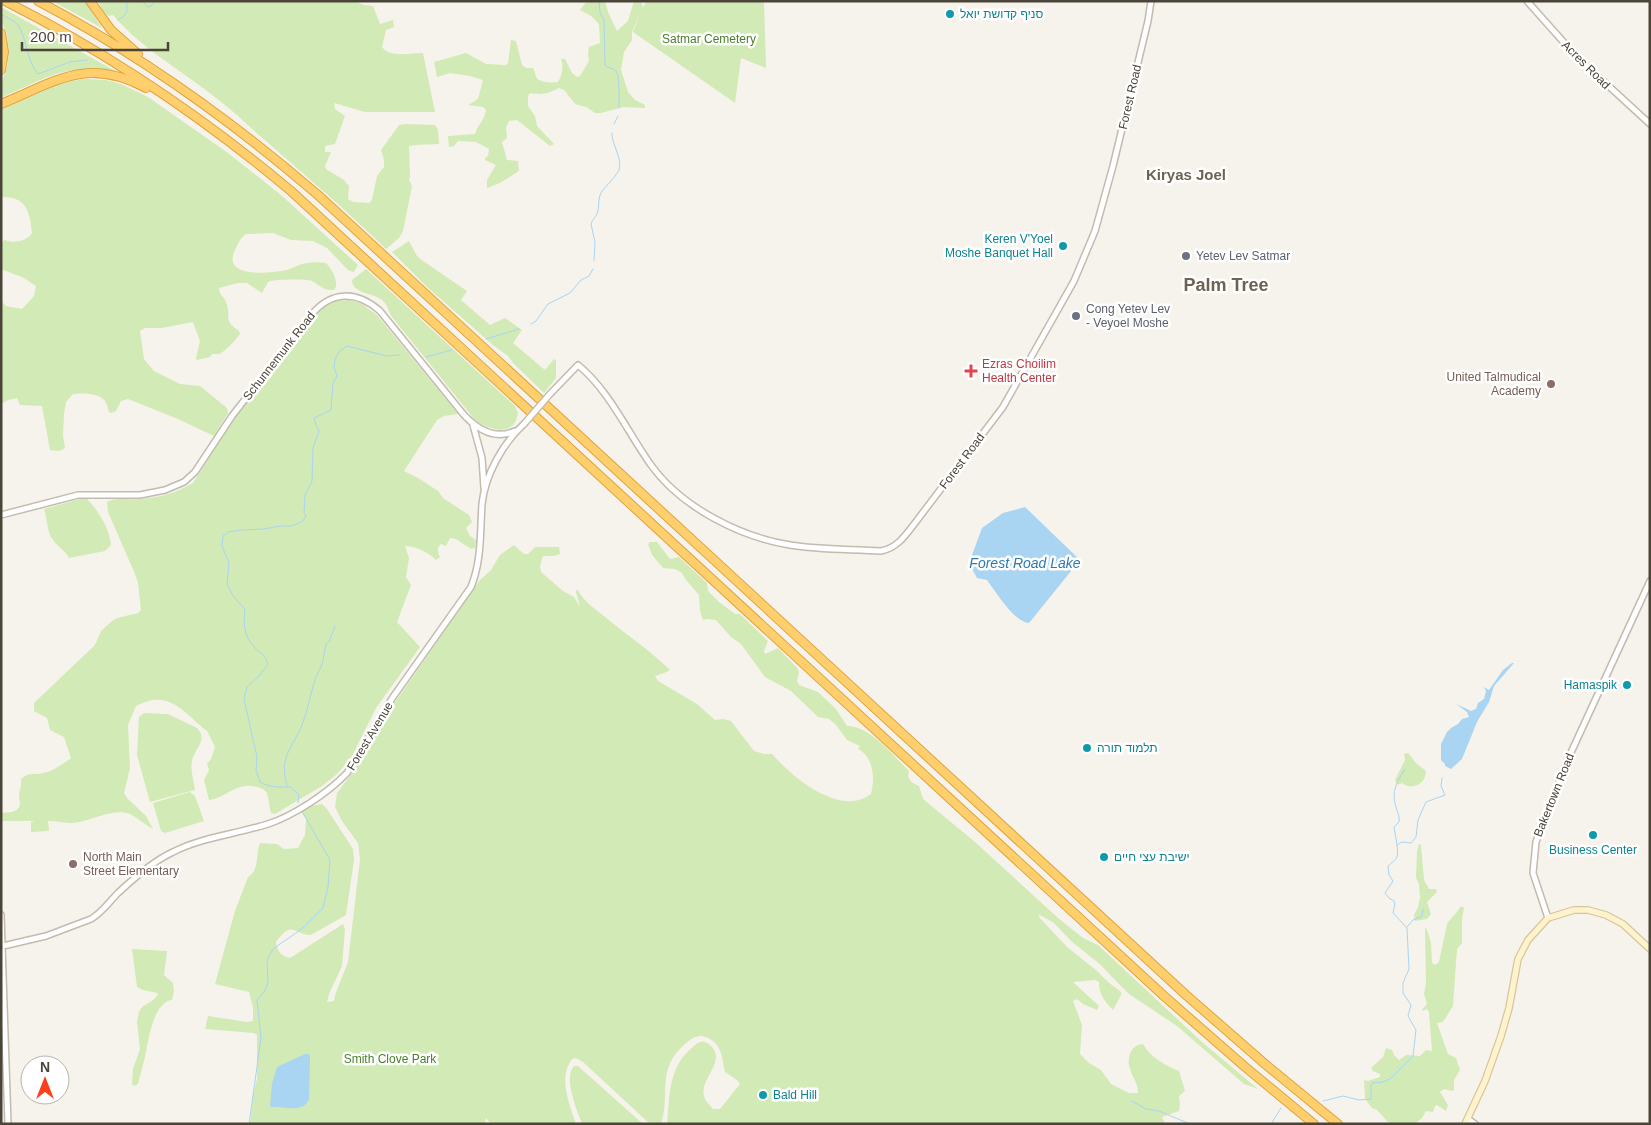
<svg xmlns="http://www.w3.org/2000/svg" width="1651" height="1125" viewBox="0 0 1651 1125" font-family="Helvetica,'Noto Sans Hebrew',sans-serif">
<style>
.green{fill:#d2eab5}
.water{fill:#a9d4f2}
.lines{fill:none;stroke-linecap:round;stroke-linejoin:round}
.stream{stroke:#a9d4f2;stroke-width:1}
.tertiary-casing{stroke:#c2bbae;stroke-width:8}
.secondary-casing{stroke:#d6c79b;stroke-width:8}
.motorway-casing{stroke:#e0a43c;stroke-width:10}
.tertiary{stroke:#fff;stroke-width:5}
.secondary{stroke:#fff3cd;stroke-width:5.5}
.motorway{stroke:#ffcf6e;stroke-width:8}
.tertiary-bridge-casing{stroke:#c2bbae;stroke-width:8;stroke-linecap:butt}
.tertiary-bridge{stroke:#fff;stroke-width:5}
.culture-dot{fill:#0f9aa8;stroke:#fff;stroke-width:2}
.worship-dot{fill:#6b7280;stroke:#fff;stroke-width:2}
.health-dot{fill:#e0444e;stroke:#fff;stroke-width:2}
.education-dot{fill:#8d6e63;stroke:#fff;stroke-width:2}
.labels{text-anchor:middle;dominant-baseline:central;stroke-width:5;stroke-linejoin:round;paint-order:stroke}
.culture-label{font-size:12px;fill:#0d838f;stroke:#fff;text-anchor:start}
.park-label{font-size:12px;fill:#4a7f2a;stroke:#fff}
.street-label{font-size:12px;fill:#4b4439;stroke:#fff}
.worship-label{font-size:12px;fill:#5b616d;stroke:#fff;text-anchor:start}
.health-label{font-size:12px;fill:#be3a42;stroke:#fff;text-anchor:start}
.education-label{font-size:12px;fill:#785e54;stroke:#fff;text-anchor:end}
.water-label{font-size:14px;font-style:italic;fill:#2e7ab2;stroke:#fff}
.quarter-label{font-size:15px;font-weight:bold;fill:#6e6250;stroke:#fff}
.district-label{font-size:18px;font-weight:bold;fill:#6e6250;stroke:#fff}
</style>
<rect width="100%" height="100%" fill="#f6f3ec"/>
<path class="green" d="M52,1h33l17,27z
M98,1h256l10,4 9,1 7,18 13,-4 1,7 -8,3 -4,17c8,11 29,6 41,6l12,59h-70l-31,-9 1,6 10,7 -10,28 -10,2v6h6l-6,14 1,3 18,11 5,6 -1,13 5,3 16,1 3,-3 5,-24 7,-9v-7l-3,-10 18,-25 7,-1 29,1 3,5 1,14 -23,1 -7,1 1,31 -1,3 3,6 -9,45 -4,7 -13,11c-39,-38 -79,-72 -120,-108 -16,-13 -30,-28 -46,-40 -36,-29 -77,-51 -107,-86l-5,1 -5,-5z
M587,1h18l3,11 9,19 11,-10 6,-20h7l2,7 3,-7h118l2,67 -25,-10 -6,45 -102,-71 9,-23 -10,23v8l-8,12 -3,18 7,22 7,8 10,5v3l-22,-1 -22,6h-6l-9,-6 -11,-3 -11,-14 -5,-2c-13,6 -14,7 -29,5l-2,3v10l7,10 2,10 17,18 -4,2 -33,-26 -8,1 -3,7 1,10 -5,4 5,18 11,1 1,10 -19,12 -13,5v-8l9,-15 -11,-5v-2l3,-2 1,-7 -13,-7 -18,-1 -4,5 -5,1 -1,-11 27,-2c3,-10 10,-14 11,-24l-3,-3 -15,-2 10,-6 5,-19 -13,-4 -20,-3 -13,4 -3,-15 32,-9 20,11 20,1 2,-2 3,-23 5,1 6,24 4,3h7c2,3 2,6 3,9 4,6 16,6 22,5 4,-7 6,-15 3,-23h4l7,14 5,4 3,-1 9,-15 -1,-7 1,-7 11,-4 -1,-19 -8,-8 -11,-6z
M1,7l116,65c-46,-11 -75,7 -116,26v-15l6,-15 2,-16 -2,-18 -6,-13z
M85,79l21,1 15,4 27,13 80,56 53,42 77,70 -4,7 -6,-2 -21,-22 -14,-7 -22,-1 -18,-7 -27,1c-6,4 -8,10 -11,16 -14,29 37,23 52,20 5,-2 10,-4 15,-6 8,-2 16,-2 24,-1 6,6 14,20 8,27 -11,1 -14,-5 -22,-9 -6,-2 -38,-2 -44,1l-6,11 -15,-10h-9l-19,5c0,7 5,8 7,14 6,16 -4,17 13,29l1,3c-6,8 -12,14 -20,20h-8l-2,3 -13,3 -1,-2 4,-17 -7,-19 -31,6h-17l-5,3 4,28 10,12 26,13 20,2 27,22 1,5 -14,23 -36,-17 -50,-20 -7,2 -5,10 -5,2 -2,-1c-1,-3 -2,-8 -4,-11 -6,-8 -23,-8 -32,-7l-7,8 -2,12 -1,22 2,11c-3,5 -9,4 -15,3l-8,-44 -22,-1 -3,-7 -9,2 -7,4v-103l5,5 16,3 12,-13 2,-10 -12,-8 -23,-9 1,-27 3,-2c9,4 22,1 27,-7 -2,-22 -6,-37 -31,-36v-87l60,-27z
M409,241l8,15 6,5 44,30 -6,9 29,25 15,-7 17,12 -9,13 32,27 9,-11 2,1v18l-12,15 -30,-29 -6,-8 -14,-10 -67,-59 -35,-35z
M366,269l149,137 3,7c-1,4 -2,9 -5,12 -11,10 -28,2 -38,-5l-83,-103c-3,-4 -4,-11 -8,-15 -8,-10 -32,-7 -32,-22z
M349,300l11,3 17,12 81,99 -14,2 -7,4 -33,51 14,7 20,13 5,7 26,17 3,7 -6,6 4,8 6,4 -1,8 -4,1 -15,-10 -6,-1 -4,8 -5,-2c-5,4 -3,8 -1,13l-4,3c-8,-8 -21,-14 -31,-14l4,12 -3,19 5,8 -14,37 23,25 -44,61 -25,50 -14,16 -15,12 -47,28 -4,-1c-2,-7 -2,-14 -4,-20 -3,-4 -6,-5 -10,-6 -20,-6 -31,11 -48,13l-5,-20 5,-10 -2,-6 4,-5 4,-12 -8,-16c-24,-19 -38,-43 -71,-25l-8,19 2,43 -6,25 3,5 19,18 7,13c-8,-4 -15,-11 -23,-15 -17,-7 -40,8 -58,9 -8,0 -16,-2 -24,-2l1,10 -18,1v-10l4,-1h-34v-8c7,-1 17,0 19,-8 0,-3 -1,-6 -1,-9 0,-6 3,-10 2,-17 8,-8 16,-3 26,-7 6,-1 19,-10 24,-14l-7,-21 -14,-7 -3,-12 -13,-7v-8l61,-58 6,-14 11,-10 5,-3 21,-5 3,-3 -3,-27 -3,-9 -27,-62 -1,-10c8,-5 22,-2 32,-3 18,-1 38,-6 54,-16l45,-70 67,-87 20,-20 10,-5z
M80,499h7c11,11 23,30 24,46l-6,6 -36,7c-2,-6 -13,-12 -18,-21 -4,-8 -4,-19 -7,-28z
M650,542h7l13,17 9,-2 28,26 1,8 11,11 16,12h5l28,27 -4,10 1,3 13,-6 20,21 1,4 -2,8 2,4 19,7 18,17 11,17c22,-1 47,30 62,45l-1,5 3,6 8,4 4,13 52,43 83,76 25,20 15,7 104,97 56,47 -14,-5 -67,-58 -48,-32 -17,-17 -10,-11 -31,-25 -17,-18 -16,-9 2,4 27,29 29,23 12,12 13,10v3l-8,15c-9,-9 -14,-16 -14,-28l-4,-2 -22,2 26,24 -2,4 -14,-6 -6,-5 -4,2 9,24 -2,29 9,9 12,7 10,14 18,9h9c0,-10 -5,-15 -8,-24 -4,-10 1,-25 13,-25 8,14 22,21 36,27l6,20 -6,5 1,8 -1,7 -17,6 3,7h-498c3,-31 1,-57 27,-78 5,-5 11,-6 17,0 16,16 -12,33 -7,50 1,5 6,9 9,13h7l20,-25 -3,-4 -12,-8c-3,-14 -3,-29 -19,-35 -9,-3 -15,2 -21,7 -30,26 -14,51 -24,80h-11l-67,-62 -7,-4 -4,1c-14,19 -3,44 4,65h-85l-5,-6 -2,6h-234l3,-29 4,-16v-44l-3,-2 -49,-4 3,-13 39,6 6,-1v-14l-4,-15 -34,-8 20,-73 13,-34c11,-6 8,-21 11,-31l1,-3 17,1 7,5 14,-1 7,-13 1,-16 -5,-7 10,-6 11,-2 5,5 26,40 1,11 -8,55 -35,20c-18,0 -18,-16 -35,7 1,9 5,14 14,16l53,-34 2,5 -3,37 -13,28 -2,8 7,-1 1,-6 13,-33 12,-103 -2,-16 -16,-22 -7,-14 2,-14 16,-21 38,-64 89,-128 11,-10 9,-15 14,-10 10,9h4l7,-7h24l1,7 -6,2h-11l-3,10 1,6 22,19 11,6 6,10 -4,-15 1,-3c7,12 16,19 27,27 21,18 46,34 66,54l-6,3 -9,3 3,5 39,23 18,16 8,-1 8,2 23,30 10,3h8c19,22 68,64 99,40 4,-15 3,-37 -13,-45l2,-3 -13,-6 -11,-15 -7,-6 -11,-2 -27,-26 -26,-14 -24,-33 -10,-7 -15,-17 -8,-1 -5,1 -3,-9 -1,-16 -13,-15 -4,-7 -7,-4 -12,-1 -11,-13 -4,-11z
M144,713l24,1 29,14c12,12 -3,21 -5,33 -2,9 2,20 3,29l-45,12 -13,-47 2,-38z
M1408,753l8,10 10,8c0,13 -14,20 -24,12l-5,2 -2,-5 10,-20 -1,-6z
M190,792l5,4 9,25 -39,12 -4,-2 -8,-28z
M1419,844l2,1 3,35 5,9h7l1,3 -10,10 4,12 -4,5 -12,2 -1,-6 4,-8 2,-9 -1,-14 -3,-6 1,-27z
M1460,907h4l-2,13v23l-5,6 -4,57 -10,16 -6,1 11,31 8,4 4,12 -6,10v10l-2,1 -8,-2 -4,3 8,13 -2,6 -9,-6 -2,1 -2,6 -7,-1 -4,7 -7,6h-24l-4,-3 -10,-11 -5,-2 -7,-9 -1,-19 4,1 12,-4v-3l-7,-3 -2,-3 12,-11 3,-9 6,2 2,5 5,5 7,-5 14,1 6,-6 6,1 -3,-39 -2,-3 -6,2 6,-7 -3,-10 2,-11 -1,-54 1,-2 5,16 1,20 3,2 4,-3 8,-38c4,-7 10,-10 13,-17z
M132,949l35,2 -3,24 9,8 1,8 -2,9c-19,2 -24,42 -27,57 -2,9 -5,18 -7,27l-4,2 -2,-2 1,-15 7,-20 -3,-27 2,-10 3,-5 10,-6 6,-6 -1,-2 -14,-3 -6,-3z
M574,1066h4l65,58h-61c-5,-14 -19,-46 -8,-58z"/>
<path class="water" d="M1025,507l55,53 -51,63c-15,-1 -33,-31 -42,-43l-10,-2 -8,-15 13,-35 21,-15z
M1512,663h2l-20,23 -5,16 -12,20 -15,37 -11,10 -6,-3v-2l-4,-4v-16l6,-12 4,-4 7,-4 4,-5 7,-2 -2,-5 -11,-8 15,7 5,-2 2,-6 6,-4 2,-8 -2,-4 5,3 14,-20z
M305,1054h4l1,2 -1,43c-6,16 -27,6 -39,8l2,-23 5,-17z"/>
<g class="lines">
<path class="stream" d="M142,1l6,6 3,-1 3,-4
M599,1l1,12 4,7 1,45c3,3 8,3 11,6 4,5 3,30 3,37
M1,14c5,3 13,7 17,11 9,13 8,35 20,49l32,-12 17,-2
M118,20c12,-7 8,-9 9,-19
M614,124l4,-8
M594,261l1,-19 -4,-18c1,-4 4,-6 6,-10 3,-7 0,-15 5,-23 4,-5 15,-16 17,-21 4,-11 -8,-27 -7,-37
M531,324l5,-3 12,-17 22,-11 11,-13 8,-4 4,-7
M486,339l33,-10
M426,357l26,-7
M287,785c-9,-28 6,-37 15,-60 6,-15 8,-30 13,-45 1,-4 4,-9 6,-13 3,-7 3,-16 5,-23l3,-2 6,-16
M298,803l1,-8 -8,-8c-11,0 -21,1 -31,-5l-4,-11 1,-14 -13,-58 3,-12 13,-12 8,-11c-4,-11 -6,-9 -13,-16 -11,-11 -12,-24 -10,-39l-12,-13 -6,-12 2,-21 -7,-17 1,-10 5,-4 12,-2 24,-1 16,-3h11l11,-4 4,-6 -2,-4 1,-17 7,-14 1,-33 6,-17 -3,-6 -2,-7 17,-8 2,-27 4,-7 -3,-9 1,-8 4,-7 8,-6 40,10 13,-1
M1397,845l5,-3 9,1 5,-6 2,-17 8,-18 19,-7 -4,-9 1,-8
M1407,927l6,-7 9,-4 1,-7
M1132,1101l14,8 13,2 31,13
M1323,1101l20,-5 16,4 12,-1v-13l2,-4 7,1 10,-4 23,-23 3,-26 -8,-14 3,-11 -8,-12v-10l6,-14 -2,-41 -14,-15 2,-9 -1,-3 -5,-3 -4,-5 8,-12 -4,-6 -1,-9c3,-3 8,-6 9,-9 2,-8 -2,-22 -3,-30l5,-5c1,-6 -2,-10 -3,-15 -5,-16 1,-25 9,-38
M249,1124l12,-86 -4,-38 7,-8 4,-9 -1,-23 6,-11 30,-21 20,-20 5,-21 2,-27 -27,-47
M1271,1124l10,-16"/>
<defs>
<path id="tertiary" d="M1527,1l49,55 74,68
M550,394l28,-29c31,25 50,68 73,100 30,42 89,72 139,80 30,5 61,4 91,6 16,-3 24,-15 34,-28l88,-116 71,-126 21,-50 18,-65 35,-145 3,-20
M473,425l9,33 2,30
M1,515l77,-20h62l25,-5 19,-8 11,-10 37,-56 79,-101c20,-24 45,-25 69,-4l84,104c14,15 31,25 51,16
M1,915l7,209
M1548,918l-15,-45 3,-31 32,-83 82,-178
M3,946l43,-10 45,-17c11,-6 18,-17 27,-26 16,-15 35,-32 55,-41 29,-15 64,-18 95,-28 25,-8 60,-31 79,-51l46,-76 78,-110c11,-27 9,-55 11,-83 3,-29 21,-61 42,-80
M1468,1119l7,5"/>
<path id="secondary" d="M1465,1124l20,-43 16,-45 8,-28 9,-49 10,-19 20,-22 26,-8h14l18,5 17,9 27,25"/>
<path id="motorway" d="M5,1c103,52 198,116 286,190l873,805 80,70 70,58
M38,1c101,53 194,120 280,194l868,800 79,69 73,60
M90,1l21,29 27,24
M1,33l3,19 -3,18
M1,104c54,-22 85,-48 145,-16"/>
</defs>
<use href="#tertiary" class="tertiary-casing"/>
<use href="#secondary" class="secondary-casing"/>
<use href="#motorway" class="motorway-casing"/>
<use href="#tertiary" class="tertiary"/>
<use href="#secondary" class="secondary"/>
<use href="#motorway" class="motorway"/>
<defs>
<path id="tertiary-bridge" d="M524,424l26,-30"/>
</defs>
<use href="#tertiary-bridge" class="tertiary-bridge-casing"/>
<use href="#tertiary-bridge" class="tertiary-bridge"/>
</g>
<g class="culture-dot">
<circle cx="950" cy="14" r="5"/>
<circle cx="1063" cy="246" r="5"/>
<circle cx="1627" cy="685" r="5"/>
<circle cx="1087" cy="748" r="5"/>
<circle cx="1593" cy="835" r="5"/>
<circle cx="1104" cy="857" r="5"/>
<circle cx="763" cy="1095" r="5"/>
</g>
<g class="worship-dot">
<circle cx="1186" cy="256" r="5"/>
<circle cx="1076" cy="316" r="5"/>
</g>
<path class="health-dot" d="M968.5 363.5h5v5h5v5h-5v5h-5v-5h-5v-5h5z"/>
<g class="education-dot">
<circle cx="1551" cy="384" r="5"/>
<circle cx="73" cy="864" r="5"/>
</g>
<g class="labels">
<g class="culture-label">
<text x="960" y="14">סניף קדושת יואל</text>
<text x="1053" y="239" text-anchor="end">Keren V'Yoel<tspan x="1053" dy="14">Moshe Banquet Hall</tspan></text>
<text x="1617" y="685" text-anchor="end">Hamaspik</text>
<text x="1097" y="748">תלמוד תורה</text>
<text x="1593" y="850" text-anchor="middle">Business Center</text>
<text x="1114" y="857">ישיבת עצי חיים</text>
<text x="773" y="1095">Bald Hill</text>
</g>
<g class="park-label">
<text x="709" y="39">Satmar Cemetery</text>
<text x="390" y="1059">Smith Clove Park</text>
</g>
<g class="street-label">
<text transform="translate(1586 65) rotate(45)">Acres Road</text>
<text transform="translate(1130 97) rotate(-77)">Forest Road</text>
<text transform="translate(279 356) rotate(-52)">Schunnemunk Road</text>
<text transform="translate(962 461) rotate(-53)">Forest Road</text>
<text transform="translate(370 736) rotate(-59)">Forest Avenue</text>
<text transform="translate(1554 795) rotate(-68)">Bakertown Road</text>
</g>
<g class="worship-label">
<text x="1196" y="256">Yetev Lev Satmar</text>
<text x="1086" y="309">Cong Yetev Lev<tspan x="1086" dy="14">- Veyoel Moshe</tspan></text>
</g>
<g class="health-label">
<text x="982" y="364">Ezras Choilim<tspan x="982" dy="14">Health Center</tspan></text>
</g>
<g class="education-label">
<text x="1541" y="377">United Talmudical<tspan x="1541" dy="14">Academy</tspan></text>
<text x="83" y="857" text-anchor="start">North Main<tspan x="83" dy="14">Street Elementary</tspan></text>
</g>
<g class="water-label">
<text x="1025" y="563">Forest Road Lake</text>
</g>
<g class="quarter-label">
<text x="1186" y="174">Kiryas Joel</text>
</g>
<g class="district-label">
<text x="1226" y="285">Palm Tree</text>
</g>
</g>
<rect width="1651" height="1125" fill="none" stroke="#4b4439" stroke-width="5"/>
<g transform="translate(45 1080)"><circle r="24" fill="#ffffff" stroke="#b7b4b0"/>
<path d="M0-4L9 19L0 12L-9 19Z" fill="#fc3f1d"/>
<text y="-8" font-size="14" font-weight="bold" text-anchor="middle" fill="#4b4439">N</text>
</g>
<path d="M22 42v8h146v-8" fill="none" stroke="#4b4439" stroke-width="2.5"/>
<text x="30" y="42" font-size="15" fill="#4b4439" stroke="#ffffff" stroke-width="4" paint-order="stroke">200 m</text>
</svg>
